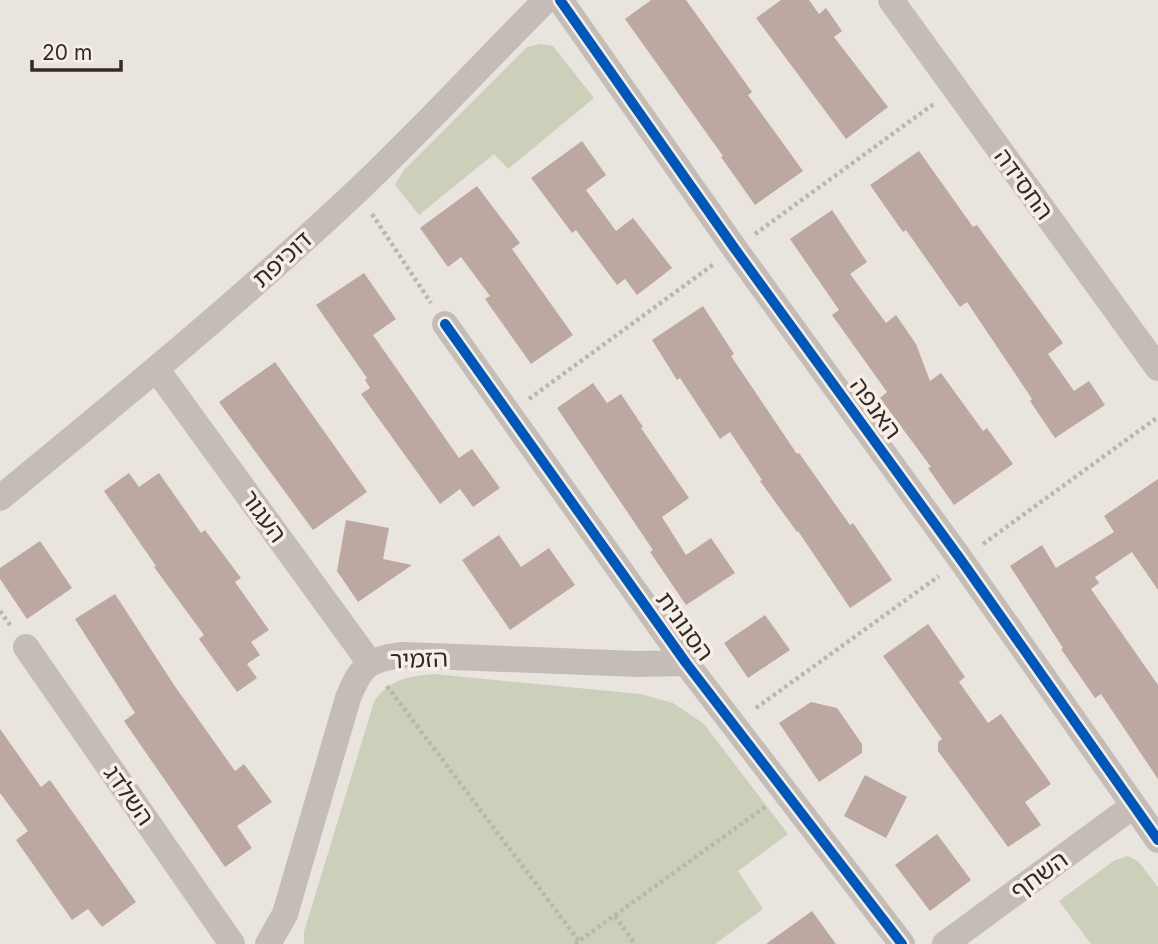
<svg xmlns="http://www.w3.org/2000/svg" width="1158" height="944" viewBox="0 0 1158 944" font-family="Inter,'Noto Sans Hebrew',sans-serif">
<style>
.green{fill:#cccfb9}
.building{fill:#bca8a1}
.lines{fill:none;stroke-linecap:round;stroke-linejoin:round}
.path{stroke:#bcb5b0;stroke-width:4.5;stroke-dasharray:3.5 3.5;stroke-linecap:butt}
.street{stroke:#c3bcb7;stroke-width:26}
.cycleway-casing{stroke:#f7eee5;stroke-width:15}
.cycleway{stroke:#0057b8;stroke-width:10}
.labels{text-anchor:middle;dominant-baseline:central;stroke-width:7;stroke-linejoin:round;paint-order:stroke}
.street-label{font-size:24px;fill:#332a26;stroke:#f7eee5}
</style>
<rect width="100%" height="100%" fill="#eae4de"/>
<path class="green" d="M540,44l13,2 41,52 -86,71 -14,-15 -75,61 -24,-30 8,-14 124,-124z
M434,674l206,20 33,9 31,21 84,110 -50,37 25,38 -48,35h-411v-12l70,-230c14,-22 35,-26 60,-28z
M1128,856l10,5 20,26v57h-67l-32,-43 56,-41z"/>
<path class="building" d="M651,0h35l66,92 -4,3 55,76 -48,34 -34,-48 2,-1 -98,-137z
M781,0h28l10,14 7,-6 16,23 -8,6 54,70 -42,32 -90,-121z
M582,141l24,34 -20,15 30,41 17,-13 39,50 -35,27 -12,-16 -8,6 -41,-55 -4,3 -41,-55z
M919,151l54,76 4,-2 86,118 -15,11 26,37 15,-10 16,24 -50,33 -25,-37 2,-2 -65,-97 -7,5 -54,-77 -3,2 -33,-47z
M477,186l43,57 -8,6 61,86 -42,29 -46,-65 5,-3 -29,-39 -13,10 -28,-39z
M832,210l35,52 -17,12 36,49 10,-8 20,29 14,37 11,-8 42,58 4,-3 26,36 -59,41 -26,-37 3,-1 -51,-69 7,-6 -55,-77 7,-5 -49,-71z
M364,273l32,46 -23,16 86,123 13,-9 28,39 -27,19 -13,-18 -20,15 -79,-110 9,-6 -5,-8 2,-2 -51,-73z
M703,306l31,48 -3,2 66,98 2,-1 51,72 3,-2 39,57 -42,28 -52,-77 -1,1 -37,-51 2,-1 -32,-48 -10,7 -40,-61 -3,2 -25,-40z
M275,362l92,130 -54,38 -94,-128z
M593,383l14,20 14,-9 22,33 -2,1 48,70 -27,19 24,38 25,-17 24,35 -49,32 -36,-53 3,-2 -96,-142z
M129,473l10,14 20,-14 42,60 4,-3 36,48 -6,4 34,48 -18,12 9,13 -13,9 10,14 -20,14 -38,-53 5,-4 -50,-68 2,-1 -52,-75z
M1158,479v111l-26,-38 -37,25 4,6 -8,6 67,96v94l-57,-85 -6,4 -34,-49 2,-1 -53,-82 32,-21 14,23 58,-36 -10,-16z
M346,520l43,8 -6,31 29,6 -54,37 -21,-31z
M499,535l22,32 28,-19 26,37 -65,45 -48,-70z
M40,541l32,47 -45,31 -27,-40v-11z
M115,594l59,91 61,86 9,-7 28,38 -35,24 15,22 -27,19 -101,-146 11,-8 -60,-94z
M765,615l25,35 -42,28 -24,-35z
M928,624l37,53 -6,5 29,41 13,-9 50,70 -26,18 16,23 -33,22 -70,-96v-9l4,-3 -59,-83z
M811,702l26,6 25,36v9l-43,29 -40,-59z
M0,729l41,58 9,-7 86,122 -34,25 -14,-18 -16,11 -56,-80 12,-9 -28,-38z
M865,775l42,22 -21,41 -42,-22z
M937,834l34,46 -41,31 -35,-46z
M812,911l24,33h-70z"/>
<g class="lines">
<path class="path" d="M372,214l59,89
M755,234l180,-131
M529,399l185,-135
M983,544l175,-127
M0,611l10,14
M387,686l192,255
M756,708l183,-132
M615,916l20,28
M575,944l190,-137"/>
<path class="street" d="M560,0l175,249 226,311 197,280
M891,0l267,368
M445,324l241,339 216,281
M157,370l213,293
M0,498c121,-99 241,-198 355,-305 66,-62 127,-129 191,-193
M26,647l206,297
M268,944l17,-30 63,-216c13,-32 20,-39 55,-43l234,9 49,-1
M945,944l188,-138"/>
<defs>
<path id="cycleway" d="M560,0l175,249 226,311 197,280
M445,324l241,339 216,281"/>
</defs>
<use href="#cycleway" class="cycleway-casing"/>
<use href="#cycleway" class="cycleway"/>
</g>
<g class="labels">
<g class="street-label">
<text transform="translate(1024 184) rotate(54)">החסידה</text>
<text transform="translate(282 259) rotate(-42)">דוכיפת</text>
<text transform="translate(876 408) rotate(54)">האנפה</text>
<text transform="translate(264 516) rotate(54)">העגור</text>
<text transform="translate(685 626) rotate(54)">הסנונית</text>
<text transform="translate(419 659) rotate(-2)">הזמיר</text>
<text transform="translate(129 795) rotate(55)">השלדג</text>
<text transform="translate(1039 875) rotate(-36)">השחף</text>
</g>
</g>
<path d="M32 60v10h89v-10" fill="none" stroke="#332a26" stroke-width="3.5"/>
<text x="42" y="60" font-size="21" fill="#332a26" stroke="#f7eee5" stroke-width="5" paint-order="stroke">20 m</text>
</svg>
